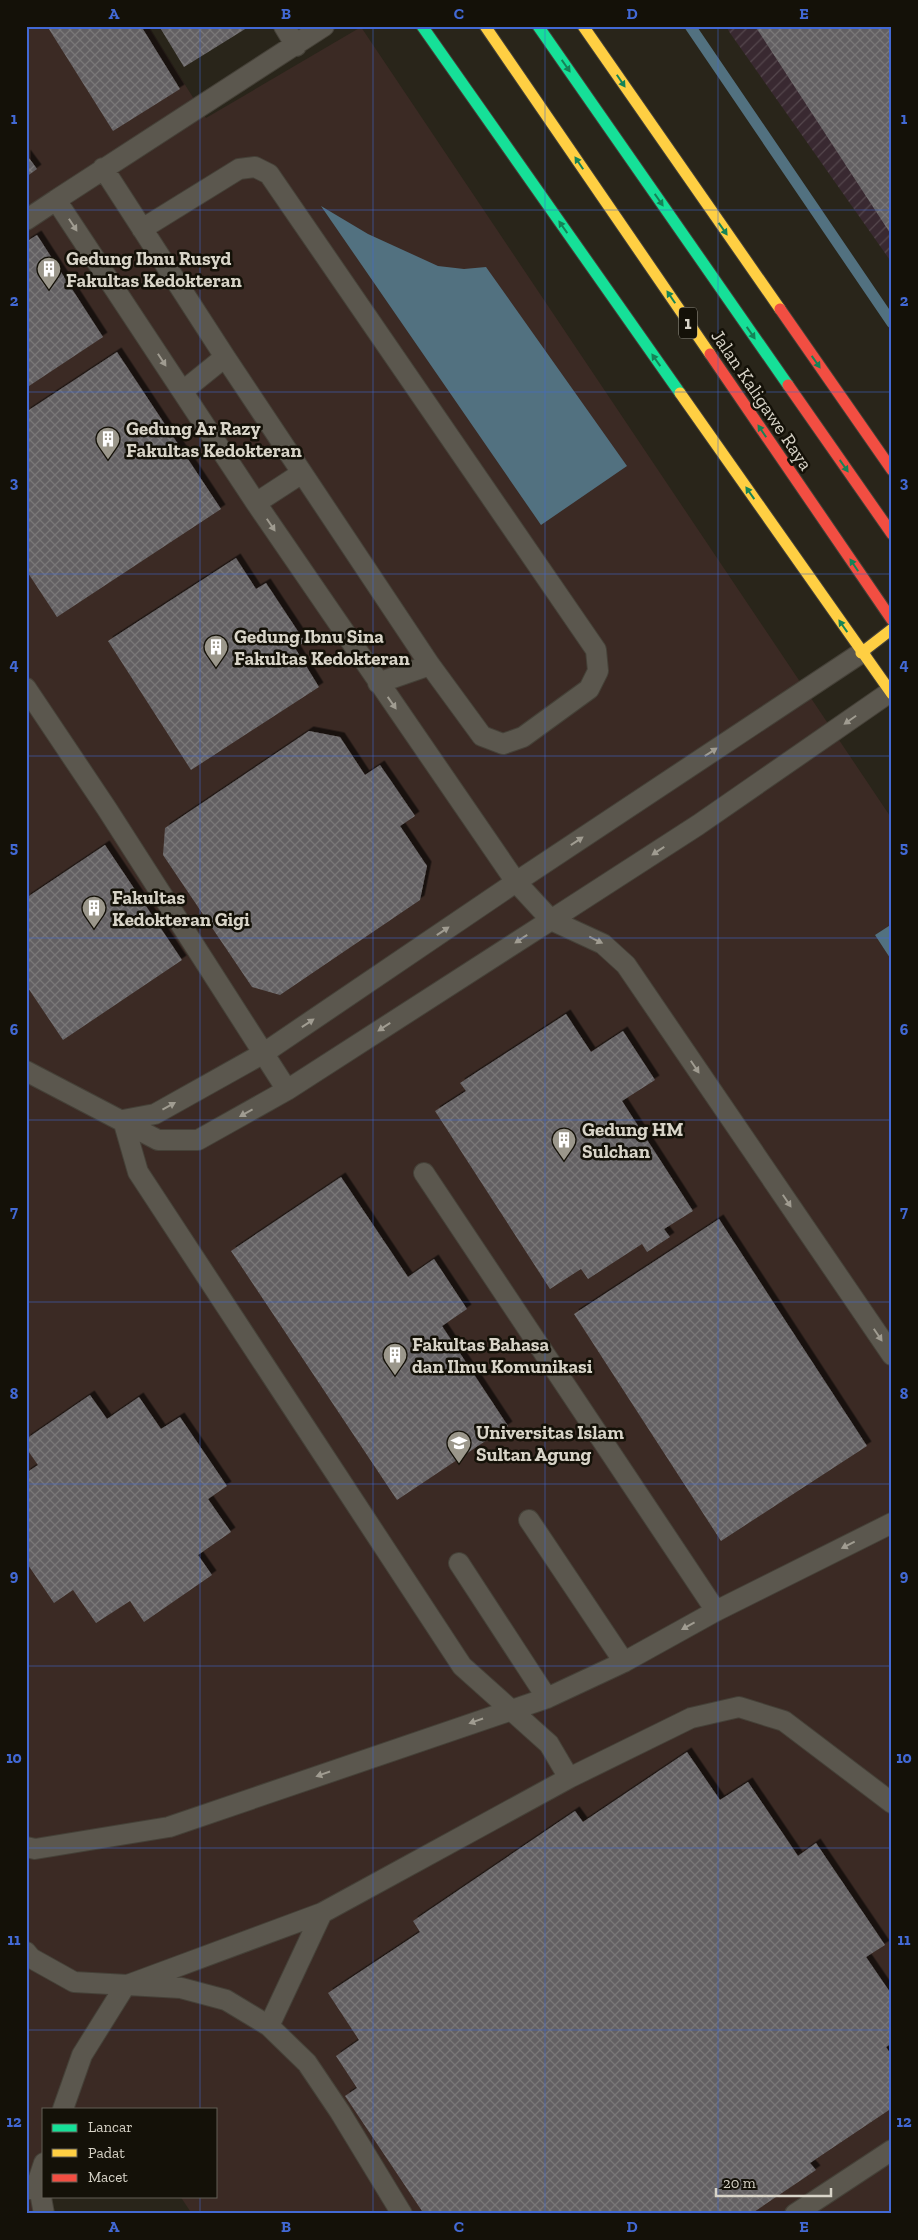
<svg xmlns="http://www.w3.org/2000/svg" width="918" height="2240" viewBox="0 0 918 2240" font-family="'Zilla Slab',serif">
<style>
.industrial{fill:url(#industrial-furrows)}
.education{fill:#3b2a24}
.water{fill:#527180}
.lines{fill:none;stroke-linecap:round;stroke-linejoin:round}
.stream{stroke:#527180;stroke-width:11}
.building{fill:url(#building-cross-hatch);filter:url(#shadow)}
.lane-casing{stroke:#454138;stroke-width:22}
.fast-casing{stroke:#454138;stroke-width:13}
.slow-casing{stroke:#454138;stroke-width:13}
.jam-casing{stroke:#454138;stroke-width:13}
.lane{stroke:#5b574e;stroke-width:20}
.fast{stroke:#16e098;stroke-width:11}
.slow{stroke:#ffcf43;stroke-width:11}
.jam{stroke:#f24e42;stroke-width:11}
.oneway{fill:#158357}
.oneway2{fill:#a09c91}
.grid{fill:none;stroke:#4269d5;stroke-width:1;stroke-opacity:0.55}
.labels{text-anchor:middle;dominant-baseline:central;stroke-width:5;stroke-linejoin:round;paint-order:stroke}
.shield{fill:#141108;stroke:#9d9a8e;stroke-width:1}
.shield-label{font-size:18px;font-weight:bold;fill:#d8d4c8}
.poi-label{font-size:19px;font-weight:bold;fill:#d8d4c8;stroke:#141108;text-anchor:start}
.street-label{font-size:19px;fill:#d8d4c8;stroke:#141108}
.neatline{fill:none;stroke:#4269d5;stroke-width:2}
.grid-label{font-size:16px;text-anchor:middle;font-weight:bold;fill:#4269d5}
</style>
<defs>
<pattern id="industrial-furrows" width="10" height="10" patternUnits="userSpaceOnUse" patternTransform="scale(1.25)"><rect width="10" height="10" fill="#392931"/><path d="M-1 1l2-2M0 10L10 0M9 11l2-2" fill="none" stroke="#55474d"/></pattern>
<pattern id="building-cross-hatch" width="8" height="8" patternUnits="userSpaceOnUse" patternTransform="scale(1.25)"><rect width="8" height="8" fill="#646163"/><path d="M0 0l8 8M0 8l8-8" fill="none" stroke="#797778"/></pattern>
<filter id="shadow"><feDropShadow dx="4.5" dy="-4.5" stdDeviation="0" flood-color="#0009"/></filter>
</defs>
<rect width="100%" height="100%" fill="#29251a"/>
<path class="industrial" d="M726,26h166v237l-162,-230z"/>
<path class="education" d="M26,26h122l58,92 155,-91 531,792v1395h-700l-12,-18h36v-87h-172l1,87 -15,18h-4z"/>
<path class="water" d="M321,206l47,28 70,32 26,3 22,-2 141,199 -86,59z
M892,924v37l-17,-26z"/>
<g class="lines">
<path class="stream" d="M690,26l202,297"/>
</g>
<path class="building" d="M47,26h94l39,63 -67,42z
M159,26h91l-66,41z
M755,26h137v210z
M26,154l11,15 -11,8z
M37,235l66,102 -77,51v-146z
M117,352l104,157 -164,108 -31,-47v-158z
M236,558l20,31 10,-6 39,59 -10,6 24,39 -128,83 -83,-129z
M309,731l31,6 25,38 15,-10 35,51 -15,10 27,40 -7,34 -140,95 -28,-8 -89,-132 2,-27z
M105,845l77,115 -119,80 -37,-55v-87z
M566,1014l25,38 32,-21 32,49 -33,21 71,110 -29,18 6,8 -23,15 -5,-8 -54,35 -7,-10 -31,20 -115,-178 31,-20 -6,-8z
M341,1177l67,100 26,-18 33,50 -25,17 66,100 -111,74 -166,-249z
M719,1219l148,227 -146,95 -147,-227z
M90,1395l17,24 32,-22 22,32 19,-12 47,69 -19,13 23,33 -33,23 14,20 -68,47 -14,-21 -34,22 -23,-33 -19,13 -28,-41v-89l12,-8 -12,-17v-9z
M687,1752l33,48 28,-18 50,74 18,-13 69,102 -19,12 26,38v48l-6,4 6,9v52l-82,55 6,7 -65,44h-327l-79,-118 12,-8 -21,-32 23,-16 -31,-47 92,-61 -7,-11 162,-110 8,11z"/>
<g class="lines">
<defs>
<path id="lane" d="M284,26l12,20
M103,168l122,189 205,308 52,71 21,8 20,-7 66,-48 9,-18 -2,-21 -327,-476 -14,-7 -16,2 -97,60
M56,200l268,-174
M26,220l30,-20 200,303 260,379 35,38 52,24 23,21 266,390
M183,391l42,-34
M256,503l46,-30
M378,683l52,-18
M26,688l81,121 180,281
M26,1071l132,69h40l89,-50 264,-170 147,-95 192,-133
M123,1120l32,-6 109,-61 252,-171 345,-229
M123,1120l15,52 324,494 87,78 20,34
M424,1173l292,438
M529,1520l95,142
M459,1563l88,135
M26,1847l9,2 134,-22 378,-129 77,-36 92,-51 176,-88
M26,1952l5,6 43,24 107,6 45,12 43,26 38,37 33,49 62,102
M269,2026l53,-113
M63,2109l19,-54 43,-69 197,-73 247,-135 122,-60 48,-11 45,14 108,82
M38,2181l6,33
M28,2189l10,-8 6,-18
M795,2214l97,-64"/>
<path id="fast" d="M422,26l258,367
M538,26l250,359"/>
<path id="slow" d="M485,26l225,328
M583,26l197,283
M680,393l212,301
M861,653l31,-24"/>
<path id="jam" d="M780,309l112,161
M710,354l182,266
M788,385l104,149"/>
</defs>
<use href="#lane" class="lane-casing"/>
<use href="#fast" class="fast-casing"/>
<use href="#slow" class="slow-casing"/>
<use href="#jam" class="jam-casing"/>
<use href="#lane" class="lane"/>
<use href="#fast" class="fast"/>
<use href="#slow" class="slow"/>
<use href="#jam" class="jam"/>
</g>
<defs><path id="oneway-solid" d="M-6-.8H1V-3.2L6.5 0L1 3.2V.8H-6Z" transform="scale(1.25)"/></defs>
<g class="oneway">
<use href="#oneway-solid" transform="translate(566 66) rotate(55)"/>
<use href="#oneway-solid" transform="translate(621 81) rotate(56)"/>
<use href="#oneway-solid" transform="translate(579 163) rotate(-124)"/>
<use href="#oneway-solid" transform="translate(659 200) rotate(55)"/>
<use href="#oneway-solid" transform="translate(563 227) rotate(-125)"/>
<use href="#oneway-solid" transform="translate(723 229) rotate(55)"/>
<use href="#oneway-solid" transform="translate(671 297) rotate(-124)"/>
<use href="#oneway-solid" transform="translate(751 333) rotate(55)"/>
<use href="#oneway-solid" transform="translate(656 360) rotate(-125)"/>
<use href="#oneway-solid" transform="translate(816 362) rotate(55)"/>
<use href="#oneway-solid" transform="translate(762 431) rotate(-124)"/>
<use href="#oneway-solid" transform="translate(844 466) rotate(55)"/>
<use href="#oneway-solid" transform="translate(750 493) rotate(-125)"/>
<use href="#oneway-solid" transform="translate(854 565) rotate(-124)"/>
<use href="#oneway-solid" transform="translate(843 626) rotate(-125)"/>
</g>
<g class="oneway2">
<use href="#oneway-solid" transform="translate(73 225) rotate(57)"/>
<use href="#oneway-solid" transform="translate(162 360) rotate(57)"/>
<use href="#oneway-solid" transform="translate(271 525) rotate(56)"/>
<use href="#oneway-solid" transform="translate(392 703) rotate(55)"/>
<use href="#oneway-solid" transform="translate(850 720) rotate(145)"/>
<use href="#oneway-solid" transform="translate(711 752) rotate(-33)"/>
<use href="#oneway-solid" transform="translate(577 841) rotate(-34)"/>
<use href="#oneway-solid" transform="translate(658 851) rotate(147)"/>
<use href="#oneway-solid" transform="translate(443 931) rotate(-34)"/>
<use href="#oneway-solid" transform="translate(521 939) rotate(147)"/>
<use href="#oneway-solid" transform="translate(596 940) rotate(26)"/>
<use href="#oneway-solid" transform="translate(308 1023) rotate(-34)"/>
<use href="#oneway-solid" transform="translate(384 1027) rotate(147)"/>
<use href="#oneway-solid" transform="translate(695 1067) rotate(56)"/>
<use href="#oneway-solid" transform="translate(169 1106) rotate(-29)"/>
<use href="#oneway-solid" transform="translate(246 1113) rotate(151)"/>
<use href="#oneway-solid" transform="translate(787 1201) rotate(56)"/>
<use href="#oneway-solid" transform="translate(878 1335) rotate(56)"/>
<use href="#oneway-solid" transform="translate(848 1545) rotate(153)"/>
<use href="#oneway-solid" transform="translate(688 1626) rotate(151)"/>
<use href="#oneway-solid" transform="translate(476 1721) rotate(161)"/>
<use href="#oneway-solid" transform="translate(323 1774) rotate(161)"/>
</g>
<path class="grid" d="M200,26v2083M373,26v2188M545,26v2188M718,26v2188M26,210h866M26,392h866M26,574h866M26,756h866M26,938h866M26,1120h866M26,1302h866M26,1484h866M26,1666h866M26,1848h866M26,2030h866M200,2196v18"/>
<defs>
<symbol id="building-pin" viewBox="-11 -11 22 30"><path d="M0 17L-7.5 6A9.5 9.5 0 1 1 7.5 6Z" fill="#9b978b" stroke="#141108"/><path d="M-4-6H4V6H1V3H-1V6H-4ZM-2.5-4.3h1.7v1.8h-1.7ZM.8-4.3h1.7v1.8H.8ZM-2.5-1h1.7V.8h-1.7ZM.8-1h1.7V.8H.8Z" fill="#fff"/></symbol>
<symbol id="university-pin" viewBox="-11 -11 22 30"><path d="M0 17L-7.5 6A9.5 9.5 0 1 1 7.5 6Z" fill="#9b978b" stroke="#141108"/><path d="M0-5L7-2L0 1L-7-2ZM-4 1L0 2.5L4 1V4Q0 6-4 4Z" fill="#fff"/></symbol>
</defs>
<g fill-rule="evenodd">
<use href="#building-pin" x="35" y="255" width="28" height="38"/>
<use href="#building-pin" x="94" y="425" width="28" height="38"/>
<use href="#building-pin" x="202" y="633" width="28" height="38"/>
<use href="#building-pin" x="80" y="894" width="28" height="38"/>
<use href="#building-pin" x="550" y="1126" width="28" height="38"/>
<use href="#building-pin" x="381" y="1341" width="28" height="38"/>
<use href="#university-pin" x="445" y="1429" width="28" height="38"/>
</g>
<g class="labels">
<rect class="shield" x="679" y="307.5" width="18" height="31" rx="4"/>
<g class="shield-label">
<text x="688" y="323">1</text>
</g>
<g class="poi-label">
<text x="66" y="258">Gedung Ibnu Rusyd<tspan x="66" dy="22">Fakultas Kedokteran</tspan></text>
<text x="126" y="428">Gedung Ar Razy<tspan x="126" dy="22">Fakultas Kedokteran</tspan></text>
<text x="234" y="636">Gedung Ibnu Sina<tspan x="234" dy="22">Fakultas Kedokteran</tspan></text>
<text x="112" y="897">Fakultas<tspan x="112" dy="22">Kedokteran Gigi</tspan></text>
<text x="582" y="1129">Gedung HM<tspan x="582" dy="22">Sulchan</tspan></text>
<text x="412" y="1344">Fakultas Bahasa<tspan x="412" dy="22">dan Ilmu Komunikasi</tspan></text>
<text x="476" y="1432">Universitas Islam<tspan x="476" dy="22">Sultan Agung</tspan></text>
</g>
<g class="street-label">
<text transform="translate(762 400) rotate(56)">Jalan Kaligawe Raya</text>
</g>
</g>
<rect width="918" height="2240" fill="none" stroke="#141108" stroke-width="55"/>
<rect x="42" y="2108" width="175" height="90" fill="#141108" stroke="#625f55"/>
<rect x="52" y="2124" width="25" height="8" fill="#16e098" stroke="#625f55"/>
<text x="88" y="2132" font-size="15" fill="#d8d4c8">Lancar</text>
<rect x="52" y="2149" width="25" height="8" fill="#ffcf43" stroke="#625f55"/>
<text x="88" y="2158" font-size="15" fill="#d8d4c8">Padat</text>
<rect x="52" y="2174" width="25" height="8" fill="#f24e42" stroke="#625f55"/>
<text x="88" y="2182" font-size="15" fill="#d8d4c8">Macet</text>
<path d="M716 2188v8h115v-8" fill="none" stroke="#d8d4c8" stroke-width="2.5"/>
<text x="723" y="2188" font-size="15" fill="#d8d4c8" stroke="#141108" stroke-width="4" paint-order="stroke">20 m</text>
<rect x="28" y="28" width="862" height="2184" class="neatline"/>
<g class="grid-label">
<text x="114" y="19">A</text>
<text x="286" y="19">B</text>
<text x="459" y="19">C</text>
<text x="632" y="19">D</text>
<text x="804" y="19">E</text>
<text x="14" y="124">1</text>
<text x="904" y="124">1</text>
<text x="14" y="306">2</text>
<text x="904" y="306">2</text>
<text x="14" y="488">3</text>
<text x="904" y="488">3</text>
<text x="14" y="670">4</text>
<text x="904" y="670">4</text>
<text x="14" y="853">5</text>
<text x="904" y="853">5</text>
<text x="14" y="1035">6</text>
<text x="904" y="1035">6</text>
<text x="14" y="1217">7</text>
<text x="904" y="1217">7</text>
<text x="14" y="1399">8</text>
<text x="904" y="1399">8</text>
<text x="14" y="1581">9</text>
<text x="904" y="1581">9</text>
<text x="14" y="1763">10</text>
<text x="904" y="1763">10</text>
<text x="14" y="1945">11</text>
<text x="904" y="1945">11</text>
<text x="14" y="2127">12</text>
<text x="904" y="2127">12</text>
<text x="114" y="2232">A</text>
<text x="286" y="2232">B</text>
<text x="459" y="2232">C</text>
<text x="632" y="2232">D</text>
<text x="804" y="2232">E</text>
</g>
</svg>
